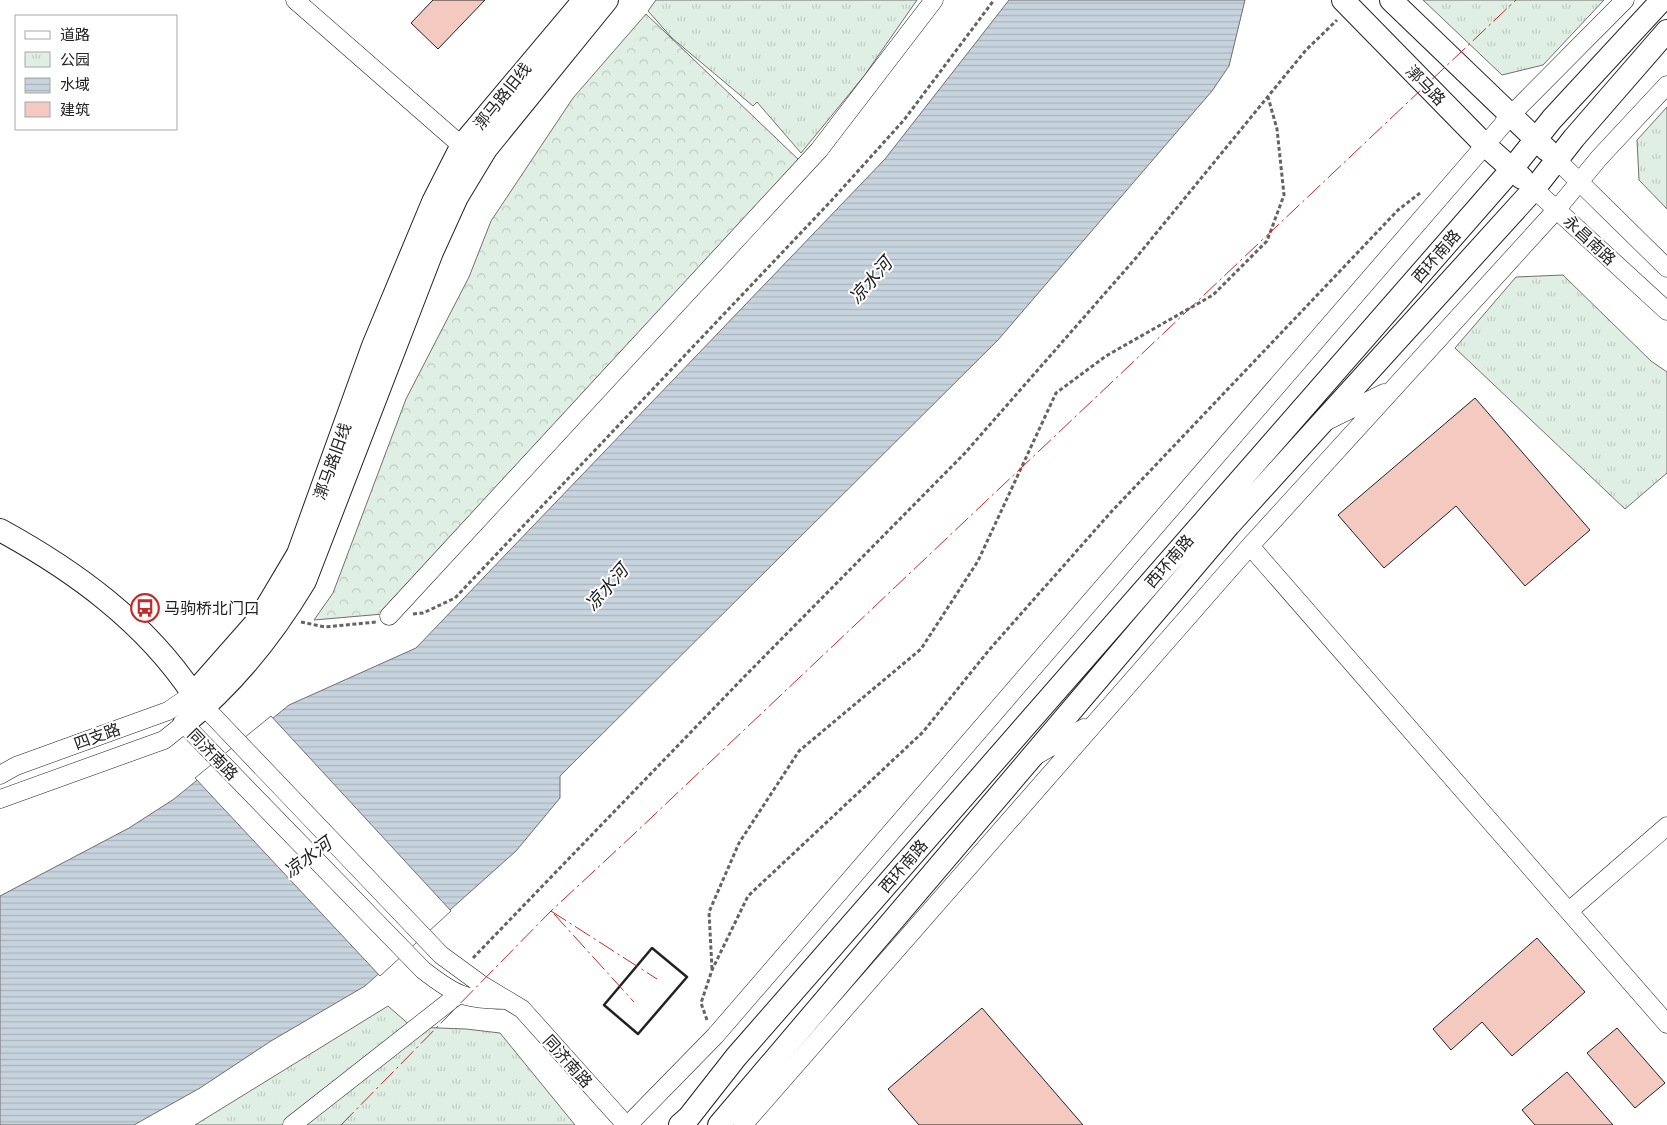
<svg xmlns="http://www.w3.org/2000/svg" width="1667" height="1125" viewBox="0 0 1667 1125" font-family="'Open Sans','Noto Sans SC',sans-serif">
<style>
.forest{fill:url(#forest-crowns);stroke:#6f6f6f}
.park{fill:url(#park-tufts);stroke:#6f6f6f}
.water{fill:url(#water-rules);stroke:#6f6f6f}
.pier{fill:#fff;stroke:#6f6f6f}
.building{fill:#f3c9c0;stroke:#222}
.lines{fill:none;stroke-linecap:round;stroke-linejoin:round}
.minor-casing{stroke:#222;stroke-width:19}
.major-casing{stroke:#222;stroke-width:24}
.path{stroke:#646464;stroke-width:3;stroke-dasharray:4 2.5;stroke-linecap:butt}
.minor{stroke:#fff;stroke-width:18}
.major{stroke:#fff;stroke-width:22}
.wall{stroke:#222;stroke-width:2.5}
.power{stroke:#c62828;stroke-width:1;stroke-dasharray:18 4 2.5 4;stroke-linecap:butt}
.labels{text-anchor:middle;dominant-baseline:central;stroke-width:4;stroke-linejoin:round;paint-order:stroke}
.street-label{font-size:16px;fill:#222;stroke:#fff}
.poi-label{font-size:16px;fill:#222;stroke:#fff;text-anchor:start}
.water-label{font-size:18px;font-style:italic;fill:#222;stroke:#fff}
</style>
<defs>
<pattern id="forest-crowns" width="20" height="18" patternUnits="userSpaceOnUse" patternTransform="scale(1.25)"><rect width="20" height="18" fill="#e0efe3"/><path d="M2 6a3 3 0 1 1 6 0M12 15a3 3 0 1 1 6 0" fill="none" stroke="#c0cdc2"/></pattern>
<pattern id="park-tufts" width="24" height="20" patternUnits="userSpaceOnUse" patternTransform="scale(1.25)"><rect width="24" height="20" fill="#e0efe3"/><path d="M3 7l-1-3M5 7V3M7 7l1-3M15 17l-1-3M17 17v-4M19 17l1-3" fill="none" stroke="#c0cdc2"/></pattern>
<pattern id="water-rules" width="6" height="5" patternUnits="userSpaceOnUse" patternTransform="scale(1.25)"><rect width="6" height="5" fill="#c7d3dd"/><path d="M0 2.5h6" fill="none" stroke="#abb5bd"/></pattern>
</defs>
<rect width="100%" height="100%" fill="#fff"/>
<path class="forest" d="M646,14l154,147 -417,453 -69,6 19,-27 73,-194 63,-122 22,-56 82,-123z"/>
<path class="park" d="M656,0h261l-53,76 -63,77 -44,-51 -4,4 -81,-68 -24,-27z
M1423,0h181l-61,65 -41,10z
M1667,107v102l-28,-29 -2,-40z
M1563,275l88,86 16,11v101l-42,36 -170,-161 61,-71z
M388,1006l24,21 54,2 34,4 75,92h-380z"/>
<path class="water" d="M1009,0h236l-16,66 -17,25 -214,249 -438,436v22l-44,53 -151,135 -94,55 -71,47 -66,37h-134v-229l129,-68 45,-29 115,-94 127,-57 469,-489z"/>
<path class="pier" d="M271,716l180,195 -71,65 -185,-198z"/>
<path class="building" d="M433,0h52l-47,49 -27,-26z
M1475,398l115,132 -65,56 -69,-80 -72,62 -46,-53z
M1537,938l48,54 -73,64 -30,-34 -31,28 -18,-21z
M982,1008l101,117h-164l-31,-36z
M1617,1028l48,55 -30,25 -48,-55z
M1567,1072l46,53h-78l-13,-15z"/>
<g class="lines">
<defs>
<path id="minor" d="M295,0l175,153
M1504,122l121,-122
M1556,159l111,109
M1534,189l133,122
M1327,421l57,-28
M1250,546l417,478
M389,616l430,-466 115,-150
M196,698l245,257 41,30 40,24 104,116
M184,724l239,246c32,25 42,30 83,30
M1037,755l47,-27
M0,775l16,-9 152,-55 25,-17
M0,799l164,-59 20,-16
M1569,911l98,-85
M292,1125l167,-131
M628,1125l87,-89 797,-922
M743,1125l507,-579 307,-337 42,-51 68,-73"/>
<path id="major" d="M1343,0l143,146 36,32
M1391,0l156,150
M0,530c75,41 145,92 193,164l67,-76 38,-64 75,-208 60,-144 29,-57 122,-145
M184,724c50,-40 88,-88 121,-143l127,-329 25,-55 29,-48 121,-149
M680,1125l9,-8 47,-60 776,-888 40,-50 110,-119
M719,1125l510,-600 305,-336 40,-51 93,-107"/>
</defs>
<use href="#minor" class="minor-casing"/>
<use href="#major" class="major-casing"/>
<path class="path" d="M413,614l10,-1 32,-15 376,-397 73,-81 90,-120
M301,622l24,5 51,-5
M473,958l272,-282 220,-223 170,-194 171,-209 31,-30
M712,969l-3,-57 30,-69 60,-92 122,-102 57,-88 78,-168 50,-37 107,-61 54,-54 17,-46 -7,-66 -9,-32
M707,1020l-6,-17 11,-33 36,-74 175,-164 66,-82 123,-139 286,-301 22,-17"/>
<use href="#minor" class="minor"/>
<use href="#major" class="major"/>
<path class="wall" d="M652,948l35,29 -49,57 -34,-29z"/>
<path class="power" d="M551,911l106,68
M554,914l80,88
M341,1125l210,-214 83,-77 882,-834"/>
</g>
<defs>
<symbol id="bus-ring" viewBox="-11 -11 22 22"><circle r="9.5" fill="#fff" stroke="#c62828" stroke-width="1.5"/><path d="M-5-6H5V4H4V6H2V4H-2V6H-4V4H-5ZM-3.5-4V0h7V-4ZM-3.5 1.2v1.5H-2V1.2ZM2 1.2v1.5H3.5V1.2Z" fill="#c62828"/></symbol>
</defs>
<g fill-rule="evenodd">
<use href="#bus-ring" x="129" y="592" width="32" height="32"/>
</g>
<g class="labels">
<g class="street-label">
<text transform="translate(1426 85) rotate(46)">漷马路</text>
<text transform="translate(502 96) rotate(-51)">漷马路旧线</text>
<text transform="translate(1590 240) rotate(43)">永昌南路</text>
<text transform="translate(1436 256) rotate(-49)">西环南路</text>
<text transform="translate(332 461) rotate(-70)">漷马路旧线</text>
<text transform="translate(1169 561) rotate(-49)">西环南路</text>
<text transform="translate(97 736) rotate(-20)">四支路</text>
<text transform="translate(213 754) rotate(46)">同济南路</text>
<text transform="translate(903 866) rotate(-49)">西环南路</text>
<text transform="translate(568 1061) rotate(48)">同济南路</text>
</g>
<g class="poi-label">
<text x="164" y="608">马驹桥北门口</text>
</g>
<g class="water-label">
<text transform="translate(870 280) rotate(-49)">凉水河</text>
<text transform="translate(606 587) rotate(-49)">凉水河</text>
<text transform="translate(307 857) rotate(-37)">凉水河</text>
</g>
</g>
<rect x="15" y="15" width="162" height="115" fill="#ffffff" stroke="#a7a7a7"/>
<rect x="25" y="31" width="25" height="8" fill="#ffffff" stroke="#a7a7a7"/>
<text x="60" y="40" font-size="15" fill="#222222">道路</text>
<rect x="25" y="52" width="25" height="15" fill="url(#park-tufts)" stroke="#a7a7a7"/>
<text x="60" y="65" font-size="15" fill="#222222">公园</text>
<rect x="25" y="78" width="25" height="15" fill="url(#water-rules)" stroke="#a7a7a7"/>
<text x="60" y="90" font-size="15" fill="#222222">水域</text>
<rect x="25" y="102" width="25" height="15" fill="#f3c9c0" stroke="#a7a7a7"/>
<text x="60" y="115" font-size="15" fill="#222222">建筑</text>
</svg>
